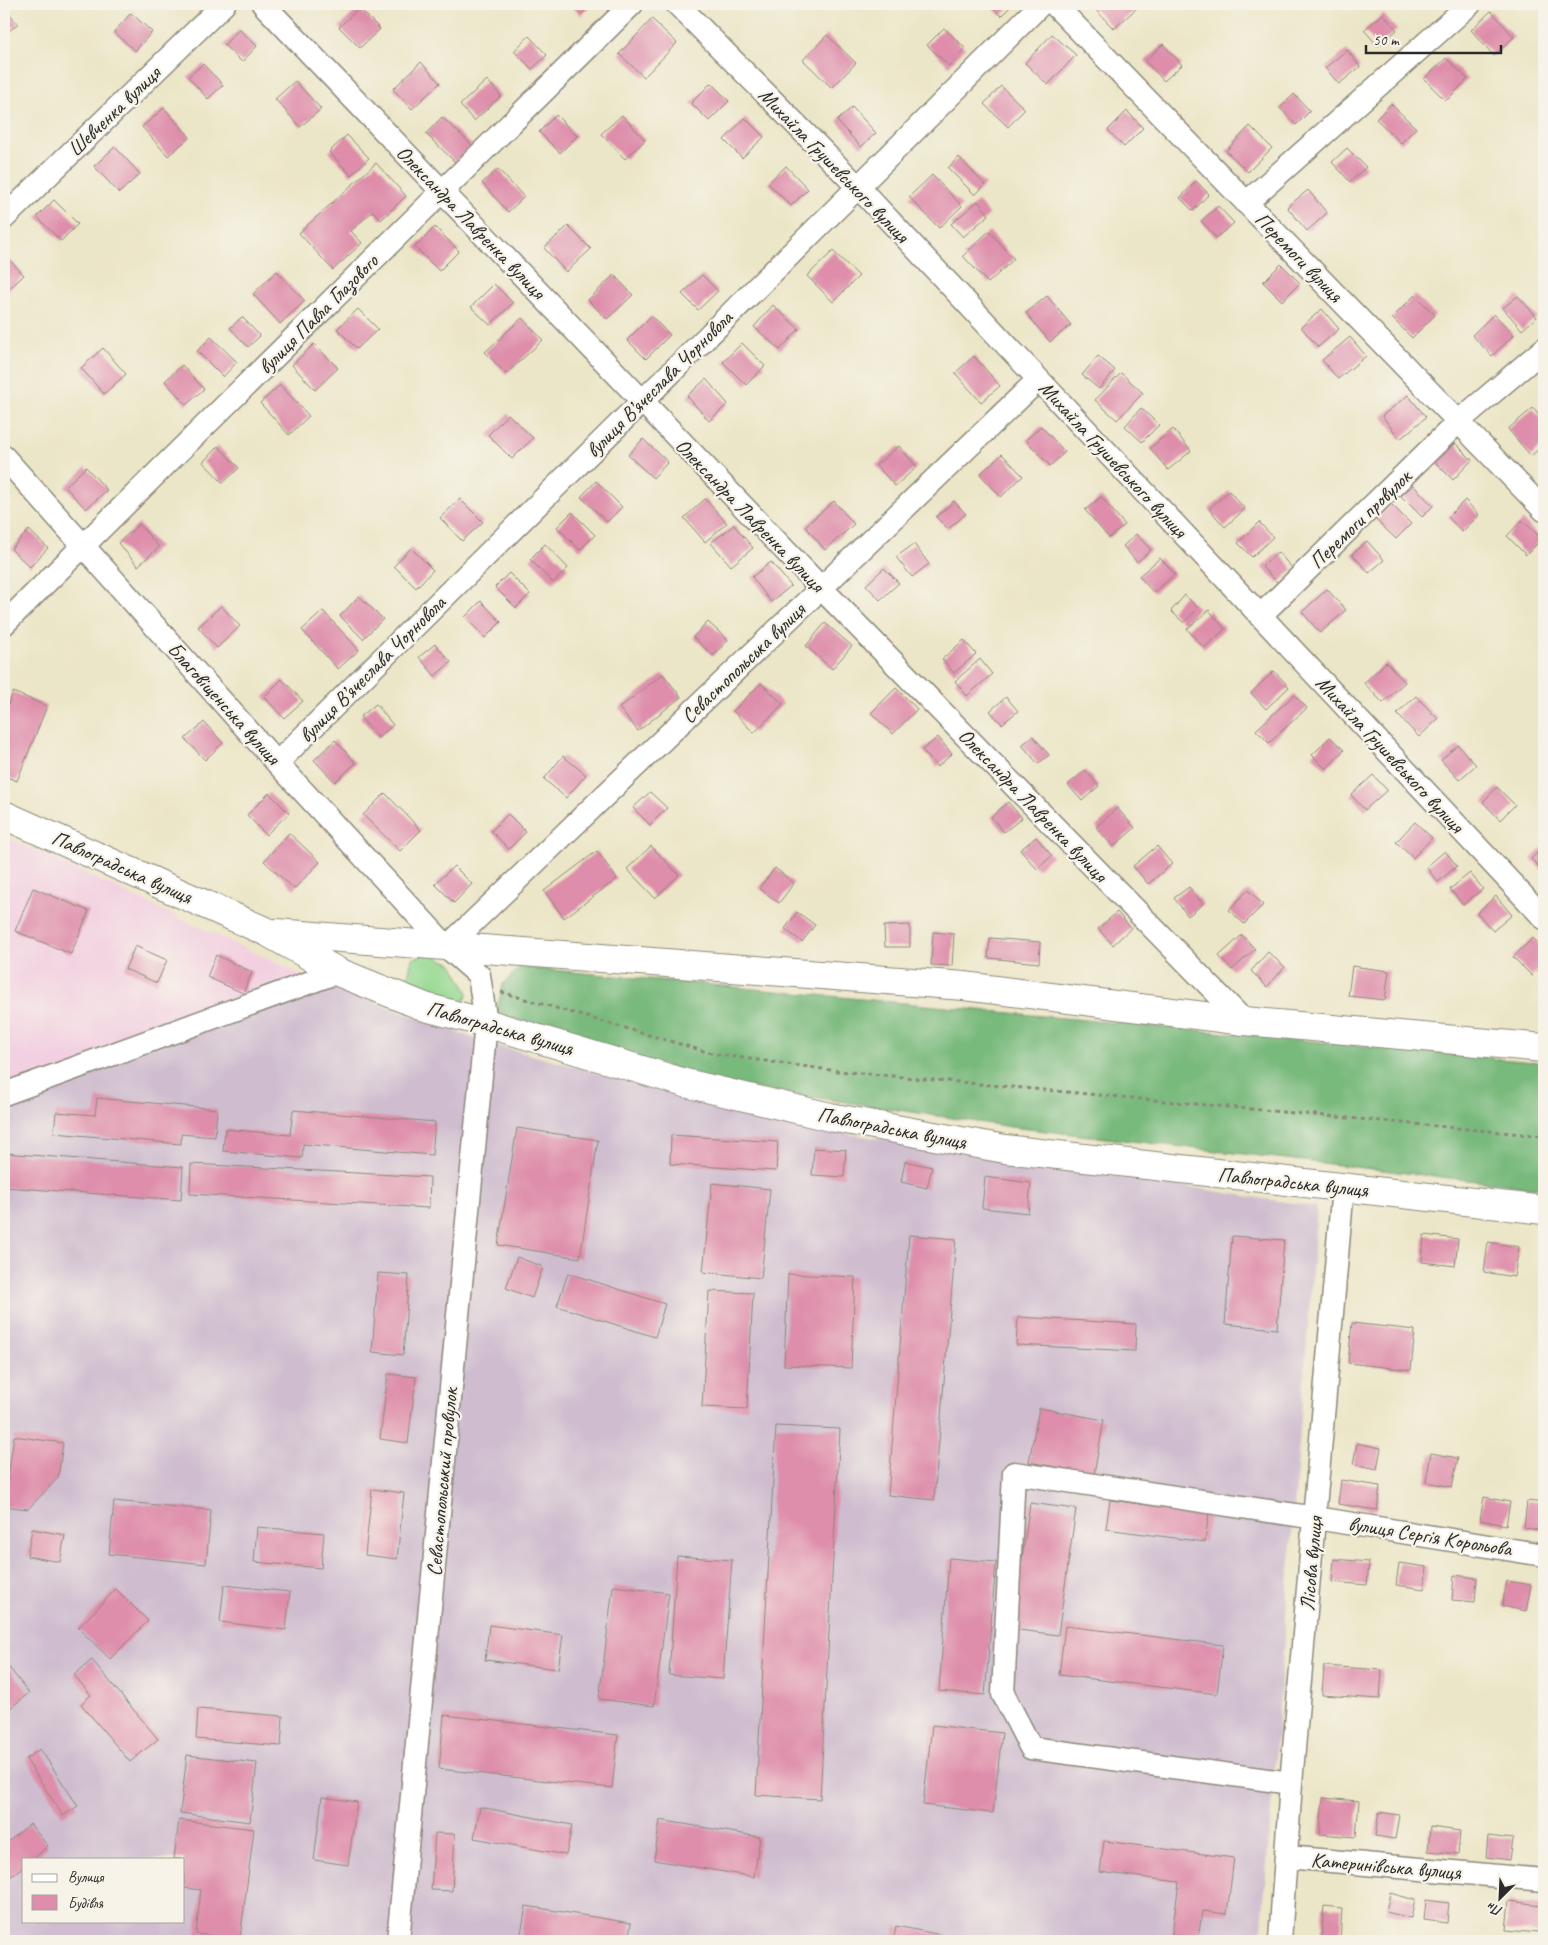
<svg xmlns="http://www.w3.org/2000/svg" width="1548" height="1945" viewBox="0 0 1548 1945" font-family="Caveat,sans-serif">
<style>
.built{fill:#f2cfe1}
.industrial{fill:#cfbdcf;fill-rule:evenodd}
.green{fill:#95d992;stroke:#60825e}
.forest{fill:#78b97c;stroke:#527254}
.building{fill:#de8daa}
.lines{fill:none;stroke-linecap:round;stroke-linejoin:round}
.minor-casing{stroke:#8c887a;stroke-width:25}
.major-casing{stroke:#8c887a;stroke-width:30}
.path{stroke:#8c887a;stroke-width:3;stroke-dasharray:4 4;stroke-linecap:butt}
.minor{stroke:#fff;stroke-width:22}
.major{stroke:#fff;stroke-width:28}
.labels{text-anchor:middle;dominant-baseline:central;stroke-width:4.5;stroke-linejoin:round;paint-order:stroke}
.street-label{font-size:21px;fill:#2b2b2b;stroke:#f7f3e8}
</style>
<rect width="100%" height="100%" fill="#f7f3e8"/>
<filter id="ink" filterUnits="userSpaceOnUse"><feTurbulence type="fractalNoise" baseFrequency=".02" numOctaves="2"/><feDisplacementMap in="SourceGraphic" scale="10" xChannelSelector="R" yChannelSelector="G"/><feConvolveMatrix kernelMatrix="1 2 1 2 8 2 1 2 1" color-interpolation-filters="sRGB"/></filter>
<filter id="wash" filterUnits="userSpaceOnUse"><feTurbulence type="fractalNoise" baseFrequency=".0096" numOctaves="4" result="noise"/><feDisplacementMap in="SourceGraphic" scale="20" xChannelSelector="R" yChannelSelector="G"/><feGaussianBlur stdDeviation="1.12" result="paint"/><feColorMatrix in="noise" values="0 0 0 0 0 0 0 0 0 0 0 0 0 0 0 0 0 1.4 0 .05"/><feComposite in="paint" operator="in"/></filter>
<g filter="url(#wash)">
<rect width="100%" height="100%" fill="#ece6c8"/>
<path class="built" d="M4,836l311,145 -311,113z"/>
<path class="industrial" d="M315,981l169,61 300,82 533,83 -56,734h-1257v-847zM24,1859h160v62h-160z"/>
<path class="green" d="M428,953l24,11 16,29 -5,11 -43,-13 -13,-10 5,-22z"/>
<path class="forest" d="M520,967l1024,96v126l-533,-62 -291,-44 -224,-70 7,-29z"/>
<g id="blocks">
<path class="building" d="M570,4h22l-11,11z
M989,4h24l-12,12z
M1090,4h49l1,1 -26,24z
M4,7l14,17 -14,11z
M359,8l21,21 -20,19 -21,-21z
M1491,11l23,26 -20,19 -23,-26z
M131,13l21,19 -17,19 -21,-19z
M1383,14l14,16 -19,16 -14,-16z
M652,19l25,24 -33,34 -25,-23z
M944,28l21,20 -16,18 -22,-21z
M239,29l18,17 -15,16 -18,-17z
M1052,34l24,21 -28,30 -23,-22z
M827,35l29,28 -24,25 -29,-28z
M529,36l18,19 -15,14 -18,-18z
M1163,44l19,21 -18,16 -19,-20z
M1347,50l13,17 -21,17 -14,-16z
M1446,58l22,21 -22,22 -22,-22z
M421,62l19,21 -28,26 -19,-20z
M203,64l20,21 -15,14 -20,-22z
M487,80l14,16 -27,25 -14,-16z
M295,81l26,28 -21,18 -25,-28z
M711,83l18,18 -20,20 -18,-18z
M1001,86l24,23 -17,18 -24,-23z
M1294,94l16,17 -14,14 -16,-17z
M1391,104l25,24 -15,15 -25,-24z
M852,107l24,26 -15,14 -24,-26z
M164,108l26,29 -22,19 -26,-29z
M1127,111l16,17 -19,19 -16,-17z
M556,115l21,21 -17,17 -21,-21z
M622,115l23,25 -20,19 -24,-25z
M442,117l30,28 -17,17 -29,-28z
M745,118l19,19 -22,21 -18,-18z
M1250,126l22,22 -24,24 -22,-21z
M347,135l22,23 -18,17 -22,-23z
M115,147l25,27 -21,19 -25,-27z
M1347,148l19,19 -16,15 -18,-20z
M959,157l26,28 -10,10 -27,-27z
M376,163l30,33 -25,24 -8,-9 -22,20 11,12 -29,27 -34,-37z
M786,166l22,23 -17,17 -23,-23z
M498,169l26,28 -16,15 -26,-29z
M932,175l30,31 -23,22 -30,-31z
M1196,181l13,13 -16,17 -13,-13z
M1308,190l19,23 -20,18 -20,-24z
M54,200l24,24 -17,17 -24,-24z
M978,201l11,14 -26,22 -12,-13z
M1218,206l16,17 -18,15 -15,-17z
M568,226l23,23 -25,23 -22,-24z
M435,227l24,24 -20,20 -24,-24z
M989,231l25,28 -26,24 -25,-27z
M833,251l26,25 -26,26 -26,-26z
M4,254l20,21 -20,19z
M1281,264l19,19 -18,18 -19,-19z
M277,271l28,30 -25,23 -27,-30z
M614,275l19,20 -26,24 -19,-19z
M702,275l16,16 -20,19 -16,-16z
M494,284l19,19 -23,22 -19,-18z
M1415,295l20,20 -23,23 -20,-20z
M1047,296l24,29 -21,17 -24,-29z
M1518,296l19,21 -15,13 -19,-22z
M773,305l26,24 -19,21 -26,-23z
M358,309l20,20 -21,20 -20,-20z
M1322,309l17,20 -21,18 -17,-20z
M1494,314l20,21 -22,21 -20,-21z
M651,316l19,19 -24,24 -19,-19z
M242,317l18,19 -12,11 -18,-19z
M522,318l21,22 -37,34 -21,-22z
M211,337l26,25 -14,15 -26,-26z
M1350,337l16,19 -28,23 -16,-19z
M742,343l23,23 -19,19 -23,-23z
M314,344l24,24 -23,22 -23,-25z
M103,348l23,26 -22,20 -23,-26z
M974,356l26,30 -19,16 -26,-29z
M1098,356l17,14 -16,19 -17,-14z
M182,365l22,24 -18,16 -21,-24z
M1121,373l22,20 -26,27 -22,-20z
M706,379l22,25 -19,17 -22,-25z
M280,385l29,31 -20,19 -29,-32z
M1408,395l18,22 -26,22 -18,-23z
M1141,408l18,17 -17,17 -17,-16z
M1533,408l11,14v22l-13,12 -23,-27z
M508,414l25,24 -21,21 -24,-24z
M1041,426l24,26 -15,14 -24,-26z
M1173,429l18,22 -23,19 -18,-22z
M643,439l25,23 -15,16 -25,-23z
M1455,443l17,17 -19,20 -17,-17z
M218,446l21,22 -16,15 -20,-21z
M899,446l18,21 -22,19 -19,-21z
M1002,454l21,22 -22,21 -21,-23z
M86,467l21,23 -21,19 -21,-22z
M596,481l26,26 -15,15 -26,-25z
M1413,485l20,21 -11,11 -21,-21z
M1229,491l16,18 -20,18 -16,-18z
M1101,497l24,28 -16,13 -24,-28z
M460,499l23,23 -21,19 -22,-23z
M705,499l22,24 -22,19 -21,-24z
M1465,500l14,15 -17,17 -14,-15z
M834,501l20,23 -29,26 -20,-24z
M954,501l12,13 -18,15 -12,-12z
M1391,504l20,20 -15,15 -20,-19z
M572,512l23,23 -15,15 -23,-23z
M1522,520l20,19 -16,16 -19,-19z
M1259,522l14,15 -21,20 -14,-14z
M139,524l20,23 -21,19 -20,-23z
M734,525l19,23 -22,18 -20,-23z
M29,530l19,18 -18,19 -19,-18z
M1136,534l15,16 -14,12 -14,-16z
M1367,541l17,19 -15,13 -17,-19z
M545,544l23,24 -15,15 -23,-24z
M914,544l15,20 -17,13 -16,-20z
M411,548l22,22 -17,18 -22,-22z
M1278,552l15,17 -15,14 -16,-16z
M1160,558l15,16 -21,19 -15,-17z
M771,562l20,24 -20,16 -19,-25z
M884,568l15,15 -19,17 -14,-15z
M509,573l21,21 -14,14 -21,-21z
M1327,589l19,21 -26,23 -18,-21z
M1185,595l13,13 -14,15 -13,-12z
M359,596l24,23 -20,20 -23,-23z
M481,601l20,21 -16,16 -20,-21z
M221,606l19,20 -23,22 -19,-21z
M1209,610l16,19 -21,19 -17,-19z
M323,611l36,39 -21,19 -36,-39z
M708,622l20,18 -15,16 -20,-19z
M825,623l27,23 -20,23 -26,-23z
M964,640l12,14 -22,19 -12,-14z
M435,644l16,18 -16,14 -16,-19z
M980,659l12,15 -25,22 -12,-15z
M1386,662l19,20 -22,21 -19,-20z
M1274,671l15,16 -23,22 -15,-16z
M663,674l18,23 -43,34 -19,-23z
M282,679l21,22 -19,17 -20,-21z
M761,683l22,21 -29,29 -21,-22z
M896,688l21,21 -24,25 -22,-21z
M13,692l34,14 -30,75 -13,-5v-61z
M1294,695l13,13 -38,35 -13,-13z
M1416,696l22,23 -19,18 -22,-23z
M1006,697l12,14 -16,13 -12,-13z
M376,704l17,21 -15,13 -18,-21z
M204,722l19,21 -18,17 -20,-21z
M1033,736l16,19 -11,9 -16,-19z
M938,737l14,17 -15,13 -15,-17z
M1330,737l14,13 -18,19 -14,-14z
M335,740l21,23 -21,19 -21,-22z
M1458,745l18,20 -17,15 -18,-20z
M563,756l23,19 -20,23 -22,-19z
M1085,770l14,16 -17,15 -14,-16z
M1373,775l14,15 -22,20 -14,-15z
M1497,787l18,18 -15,15 -17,-18z
M650,792l17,16 -17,17 -17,-17z
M269,793l20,20 -23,22 -19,-20z
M385,793l36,37 -21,21 -37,-36z
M1008,802l14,16 -18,14 -13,-15z
M1117,808l18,20 -22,19 -17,-20z
M508,814l18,18 -17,17 -18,-18z
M1415,822l17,16 -19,20 -17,-16z
M289,833l31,29 -26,27 -30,-28z
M1036,837l16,19 -15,13 -17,-19z
M651,846l28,29 -24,23 -28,-29z
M1157,846l15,18 -24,20 -15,-18z
M1544,846v26l-13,-13z
M597,851l20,28 -53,39 -20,-27z
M1445,851l12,15 -19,16 -12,-15z
M454,866l18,18 -18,19 -19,-19z
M775,868l19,15 -15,20 -20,-15z
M1470,873l13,16 -20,16 -13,-16z
M1189,887l14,17 -15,12 -14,-18z
M33,888l56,23 -18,43 -56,-23z
M1248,890l15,15 -19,19 -15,-14z
M1496,896l16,19 -19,16 -16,-18z
M797,912l18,13 -13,17 -17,-13z
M1117,912l14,16 -18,17 -15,-16z
M910,925v22h-25l-1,-21z
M933,932l21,2 -2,32 -21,-1z
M1242,935l13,14 -23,21 -13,-14z
M990,938l50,4 -1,21 -51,-5z
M1533,938l11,11v15l-12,12 -19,-19z
M135,946l32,14 -10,23 -32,-14z
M1268,952l17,15 -18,20 -16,-16z
M216,955l36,17 -9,21 -36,-16z
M1352,966l37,5 -4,29 -37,-4z
M97,1098l120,11 -2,28 -34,-3v10l-127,-11 2,-21 39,3z
M293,1110l142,12 -3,33 -129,-11 -1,14 -79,-7 2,-22 65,6z
M517,1128l81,12 -18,118 -82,-13z
M671,1135l107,7 -2,29 -106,-7z
M814,1148l32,2 -2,27 -32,-2z
M4,1153l179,14 -2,33 -177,-13z
M905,1161l27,6 -5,21 -26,-6z
M191,1164l239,13 -1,31 -239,-14z
M985,1177l46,6 -3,30 -46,-5z
M712,1183l58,6 -9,89 -58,-6z
M909,1235l47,4 -22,261 -46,-5z
M1424,1235l34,4 -3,27 -33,-4z
M1232,1236l52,4 -7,89 -52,-5z
M1488,1242l31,5 -5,30 -30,-5z
M517,1257l26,10 -11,31 -26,-10z
M378,1273l31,2 -6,80 -31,-3z
M568,1273l97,31 -10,33 -98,-31z
M788,1274l67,3 -4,91 -67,-3z
M709,1291l44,2 -6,116 -45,-2z
M1018,1317l118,7 -1,27 -119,-6z
M1352,1323l63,7 -4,40 -63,-7z
M388,1374l28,3 -8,66 -28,-4z
M1039,1408l65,12 -10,54 -65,-12z
M776,1426l64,3 -20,370 -64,-4z
M14,1436l49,7 -5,35 -30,31 -24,-3z
M1357,1443l24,5 -4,21 -24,-5z
M1431,1453l27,5 -6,29 -26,-5z
M1341,1480l39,6 -3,24 -39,-6z
M372,1489l32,4 -7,66 -32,-4z
M1484,1497l26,5 -4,23 -26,-5z
M1110,1500l99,13 -4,29 -99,-13z
M114,1501l97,9 -5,54 -97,-10z
M1527,1501l17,2v28l-20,-3z
M1030,1503l46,6 -18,126 -46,-6z
M257,1527l67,6 -3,35 -67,-6z
M32,1529l33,6 -5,27 -33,-6z
M677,1556l55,4 -9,119 -54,-4z
M949,1558l47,4 -11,133 -46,-4z
M1334,1559l35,3 -2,23 -35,-3z
M1399,1563l28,4 -3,22 -28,-4z
M1454,1575l23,3 -2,24 -23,-2z
M1507,1581l24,4 -5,26 -24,-5z
M224,1585l66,7 -4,38 -66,-8z
M613,1586l56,7 -15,113 -55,-7z
M116,1589l32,32 -38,38 -32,-31z
M489,1625l74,10 -5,34 -73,-9z
M1065,1626l158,19 -6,49 -158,-19z
M92,1660l66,79 -28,23 -49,-58 10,-9 -17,-20z
M4,1661l25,32 -25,20z
M1324,1666l58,4 -2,29 -58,-4z
M198,1709l85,7 -2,30 -85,-7z
M444,1715l174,20 -6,53 -173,-19z
M932,1725l70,8 -9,80 -70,-8z
M40,1749l38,57 -15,10 -37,-57z
M187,1755l70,8 -7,59 -70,-9z
M322,1797l35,5 -9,63 -34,-5z
M1323,1798l36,3 -3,36 -36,-3z
M480,1807l92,18 -6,30 -92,-17z
M1379,1812l20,3 -4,24 -20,-3z
M179,1820l75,9 -14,110 -44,-5 5,-44 -17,-2v-29h-10z
M660,1820l100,17 -6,40 -100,-17z
M30,1824l18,22 -15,13h-9v7l-19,15 -1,-36z
M1430,1827l30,4 -2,23 -30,-3z
M435,1833l20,1 -3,57 -21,-1z
M1488,1836l25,3 -3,21 -24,-3z
M1104,1841l130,17 -7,56 -25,-3 -4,30h-27l8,-59 -79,-10z
M1390,1893l25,7 -4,18 -25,-6z
M1426,1900l23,3 -2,20 -23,-3z
M1509,1901l32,4 -3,28 -32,-3z
M526,1906l105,17 -3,18h-97l-11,-2z
M1324,1906l18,2 -2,33 -19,-1z
M896,1926l71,14v1h-74z"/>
</g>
</g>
<g filter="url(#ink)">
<use href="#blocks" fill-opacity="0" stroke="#8c887a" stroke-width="1"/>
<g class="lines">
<defs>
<path id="minor" d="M263,4l558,584 423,433
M677,4l182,184 685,730
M1054,4l490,506
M1246,203l224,-199
M4,218l220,-214
M4,457l273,306 170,184 32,28 7,48 -88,918
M1260,616l199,-195 85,-72
M4,624l628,-620
M277,763c254,-253 511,-504 764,-759
M447,947l591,-567
M4,1094l334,-122
M1291,1783l-260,-35 -28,-54 11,-221 302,45 228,37
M1287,1857l257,23
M1280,1941l11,-158 52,-596"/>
<path id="major" d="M4,815l263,117 71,40 87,35 61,16 199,60 145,34 175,32 539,61
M276,933l688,53 280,35 300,27"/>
</defs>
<use href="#minor" class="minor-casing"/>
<use href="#major" class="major-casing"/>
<path class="path" d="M501,992l213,62 124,17 706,65"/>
<use href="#minor" class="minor"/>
<use href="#major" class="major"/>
</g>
</g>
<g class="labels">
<g class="street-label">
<text transform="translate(114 111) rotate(-44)">Шевченка вулиця</text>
<text transform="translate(834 165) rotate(46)">Михайла Грушевського вулиця</text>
<text transform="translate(471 222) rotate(46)">Олександра Лавренка вулиця</text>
<text transform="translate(1299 257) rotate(46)">Перемоги вулиця</text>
<text transform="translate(318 314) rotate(-45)">вулиця Павла Глазового</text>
<text transform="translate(659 384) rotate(-45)">вулиця В’ячеслава Чорновола</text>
<text transform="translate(1113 459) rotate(47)">Михайла Грушевського вулиця</text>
<text transform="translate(750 515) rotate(46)">Олександра Лавренка вулиця</text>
<text transform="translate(1360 519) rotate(-44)">Перемоги провулок</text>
<text transform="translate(743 663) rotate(-44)">Севастопольська вулиця</text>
<text transform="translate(372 669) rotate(-45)">вулиця В’ячеслава Чорновола</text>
<text transform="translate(224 703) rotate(48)">Благовіщенська вулиця</text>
<text transform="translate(1390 754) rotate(47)">Михайла Грушевського вулиця</text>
<text transform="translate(1033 805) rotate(46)">Олександра Лавренка вулиця</text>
<text transform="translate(122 867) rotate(24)">Павлоградська вулиця</text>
<text transform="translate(500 1028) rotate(16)">Павлоградська вулиця</text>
<text transform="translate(892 1128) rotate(11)">Павлоградська вулиця</text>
<text transform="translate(1293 1182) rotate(6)">Павлоградська вулиця</text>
<text transform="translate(442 1482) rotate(-85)">Севастопольський провулок</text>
<text transform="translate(1430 1536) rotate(9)">вулиця Сергія Корольова</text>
<text transform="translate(1311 1564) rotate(-85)">Лісова вулиця</text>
<text transform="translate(1386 1866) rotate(5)">Катеринівська вулиця</text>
</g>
</g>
<rect width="1548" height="1945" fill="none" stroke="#f7f3e8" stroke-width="20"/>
<rect x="22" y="1858" width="162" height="65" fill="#f7f3e8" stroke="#a5a39c"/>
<rect x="32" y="1874" width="25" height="8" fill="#ffffff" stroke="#a5a39c"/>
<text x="68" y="1882" font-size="15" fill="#2b2b2b">Вулиця</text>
<rect x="32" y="1895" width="25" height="15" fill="#de8daa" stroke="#a5a39c"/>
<text x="68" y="1908" font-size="15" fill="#2b2b2b">Будівля</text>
<g transform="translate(1500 1898) rotate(204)" stroke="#f7f3e8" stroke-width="4" paint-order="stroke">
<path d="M0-4L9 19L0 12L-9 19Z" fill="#2b2b2b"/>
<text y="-8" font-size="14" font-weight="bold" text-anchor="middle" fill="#2b2b2b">Пн</text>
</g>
<path d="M1366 45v8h135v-8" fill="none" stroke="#2b2b2b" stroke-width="2.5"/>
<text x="1373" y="45" font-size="15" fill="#2b2b2b" stroke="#f7f3e8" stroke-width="4" paint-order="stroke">50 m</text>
</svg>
